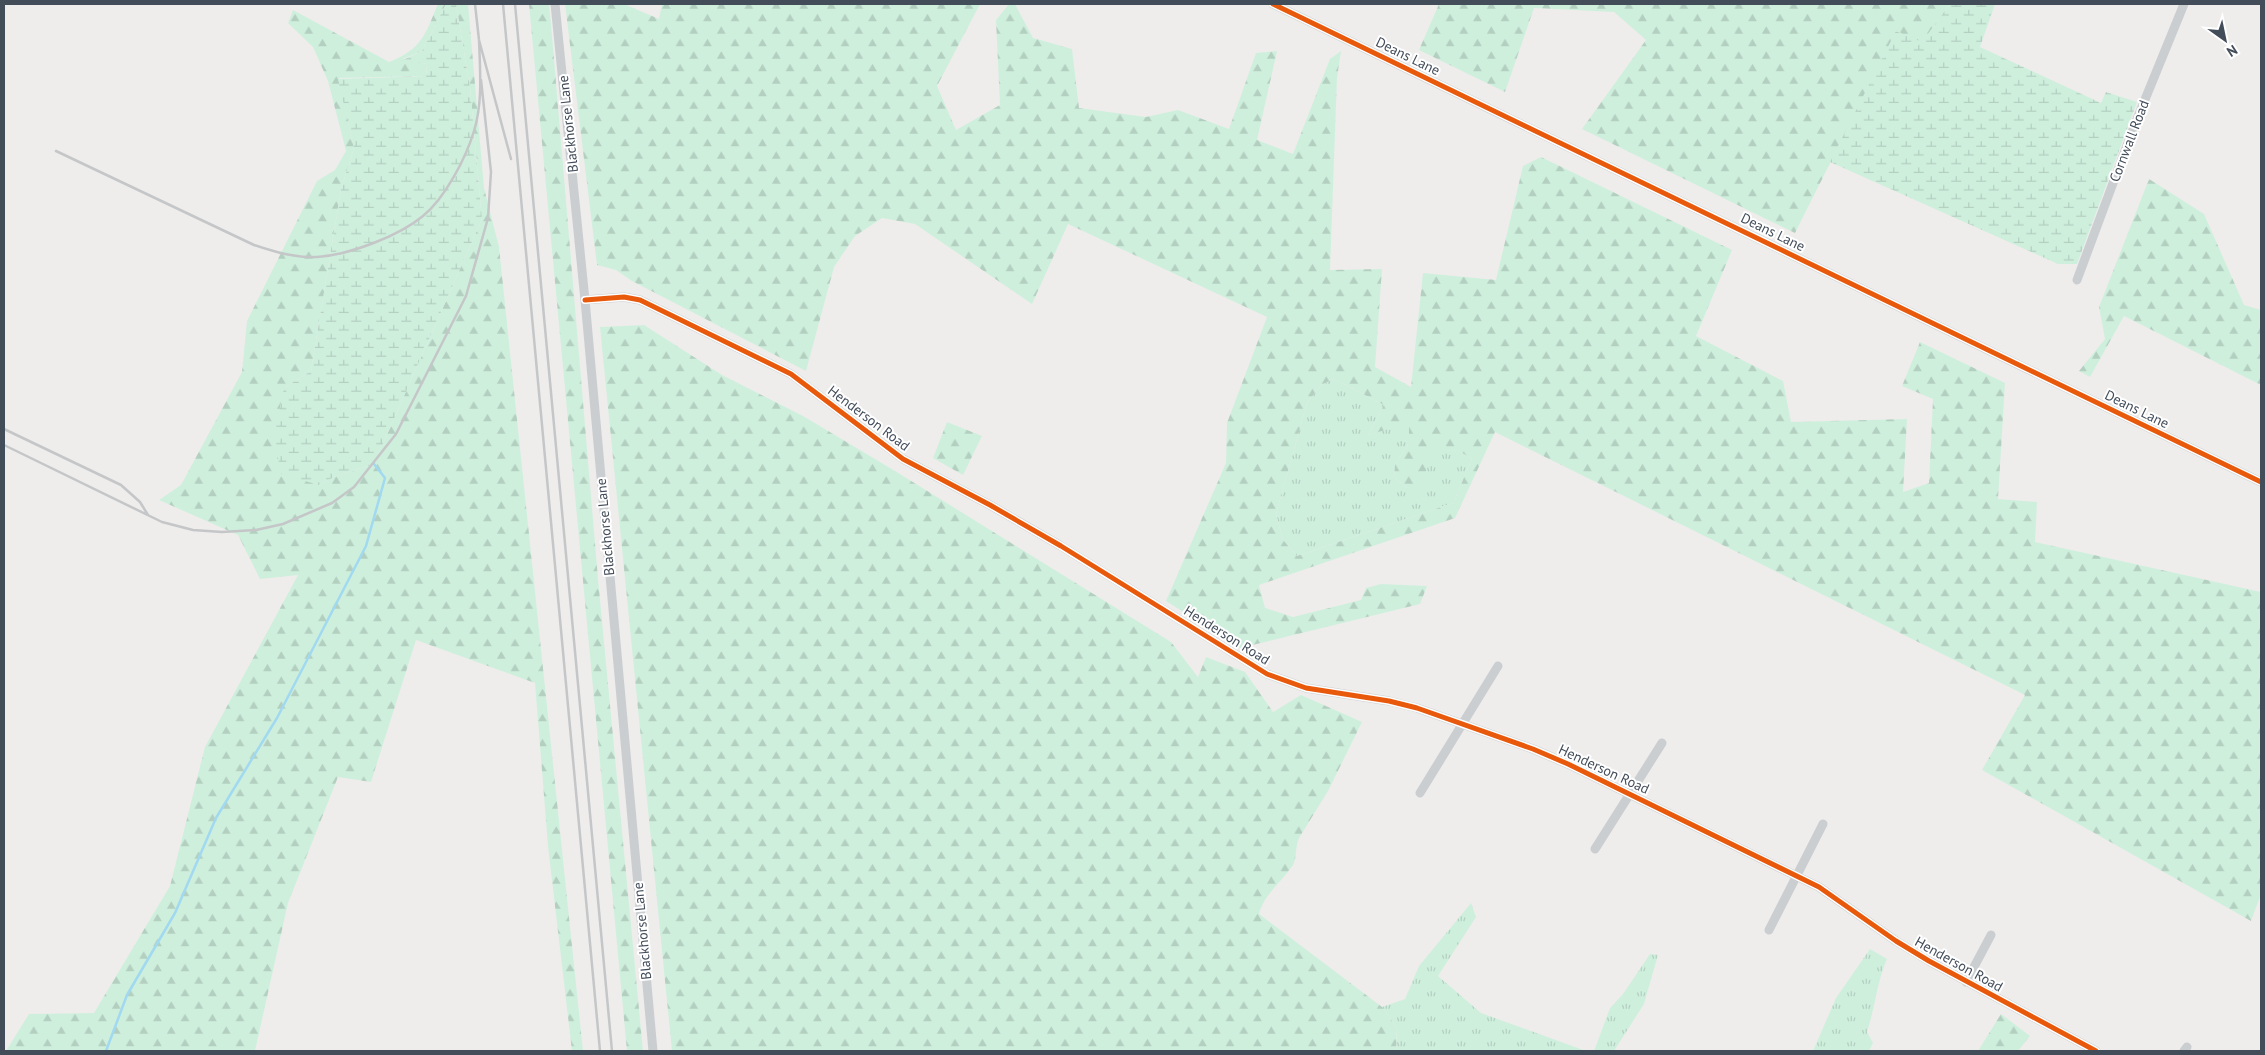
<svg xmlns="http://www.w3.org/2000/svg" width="2265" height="1055" viewBox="0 0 2265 1055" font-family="'PT Sans',sans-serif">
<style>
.grass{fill:url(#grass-tufts)}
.forest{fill:url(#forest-firs);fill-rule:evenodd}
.wetland{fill:url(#wetland-marsh)}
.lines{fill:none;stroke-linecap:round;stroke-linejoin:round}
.stream{stroke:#a0d9f0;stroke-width:2.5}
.minor{stroke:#cbced1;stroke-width:9}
.rail{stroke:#c4c6c8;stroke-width:2.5}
.cycleway-casing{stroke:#fff;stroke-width:8}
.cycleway{stroke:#e8590c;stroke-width:5}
.labels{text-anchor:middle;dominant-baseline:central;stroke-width:4;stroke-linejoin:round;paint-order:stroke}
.street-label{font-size:14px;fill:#434d5a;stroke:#fff}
</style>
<defs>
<pattern id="grass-tufts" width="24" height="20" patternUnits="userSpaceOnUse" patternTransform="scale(1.25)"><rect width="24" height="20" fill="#cfefdd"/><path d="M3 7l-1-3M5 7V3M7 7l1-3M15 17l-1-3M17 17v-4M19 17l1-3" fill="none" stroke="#b3cfc0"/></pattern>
<pattern id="forest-firs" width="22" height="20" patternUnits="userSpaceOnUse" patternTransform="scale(1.25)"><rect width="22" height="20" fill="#cfefdd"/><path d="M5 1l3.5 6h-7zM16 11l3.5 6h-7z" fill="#b3cfc0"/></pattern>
<pattern id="wetland-marsh" width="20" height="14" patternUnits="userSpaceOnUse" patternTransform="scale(1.25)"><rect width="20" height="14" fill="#cfefdd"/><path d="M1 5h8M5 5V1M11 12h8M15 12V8" fill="none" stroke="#b3cfc0"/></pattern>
</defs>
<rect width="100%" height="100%" fill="#eeedec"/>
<path class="grass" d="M1334,379l50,26 -16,30 41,-13v21l-14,22 -1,13 12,9 12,4 16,-42 25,2 13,8 -19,44 -156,53 -14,-16 -7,-26 31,-111 14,-18z
M1471,903l5,14 -38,59 43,37 105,38h-190l1,-23 -15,-21 23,-8 14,-33z
M1870,949l17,10c-10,23 -12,49 -20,73l6,11 -4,8h-56l23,-53z
M1650,954l8,1 -14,49 -30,47h-20l16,-43 13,-14z"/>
<path class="forest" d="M438,4h8l-24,47 -19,8 24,5 -1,12 -87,2 15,70 -13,41 -30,182 -27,17 35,97 15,-8 40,-13 108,-245 -12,-131 -14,-84h12l16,184 15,59 84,804h-11l-24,-205 -13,-163 -119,-43 -45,142 -33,-5 -50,126 -33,148h-249l23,-37 65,-1 76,-127 35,-139 93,-172 -38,4 -22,-44 -79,-35 22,-15 61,-113 5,-51 70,-140 18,-11 11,-19 -18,-70 -15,-34 -25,-24 5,-13 96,52c33,-13 36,-27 49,-58z
M529,4h20l2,20 47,555 45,472h-16z
M565,4h59l35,15 3,-15h318l-43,82 19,44 44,-25 -4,-85 13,-16h6l18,34 39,11 7,59 67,9 32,-7 51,19 27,-76 21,-2 -20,89 36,14 37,-95 11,-8 -4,27 -7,192 52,-1 -7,98 36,20 12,-114 73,7 27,-114 18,-9 191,93 -36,86 87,45 8,41 116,-3 -4,73 26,-9 4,-84 -31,-13 18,-44 85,41 -7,116 39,3 -2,40 226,50v302l-10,27 -269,-151 43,-75 -530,-263 -40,86 -196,67 6,23 28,9 68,-17 5,-12 15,-4 46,2 -7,18 -180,44 -74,-47 60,-138 1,-40 40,-106 -199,-93 -36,80 -117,-80 -33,-6 -27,18 -21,31 -28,104 -174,-90 -16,-11 -19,-5zM1334,379l50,26 -16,30 41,-12v20l-14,22 -1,13 12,9 12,5 16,-42 25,1 13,8 -19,44 -156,53 -14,-16 -7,-26 31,-111 14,-18z
M1439,4h511l-28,39 -26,-11 -101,201 -213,-104 64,-89 -32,-28 -80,-4 -29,84 -86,-42z
M2149,179l55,35 40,91 17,5v75l-137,-69 -34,61 -11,-6 26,-32 -6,-32z
M644,325l78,50 81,41 92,55 276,171 27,35 8,-20 39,15 28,40 28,-17 61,27 -34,69 -29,47c-4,9 -2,20 -6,27 -11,17 -29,29 -34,49l123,93 15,21 -1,23h-724l-72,-724z
M947,422l35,14 -19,39 -30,-17z
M2001,1014l29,22 -12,15h-40z"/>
<path class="wetland" d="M446,4h10l14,84 12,131 -108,245 -40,13 -15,8 -38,-11 -7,-39 10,-47 27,-17 30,-182 13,-41 -16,-69 88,-3 1,-12 -24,-4 19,-9z
M1950,4h45l-15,43 121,56 5,-11 31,10 -60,162h-19l-228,-102 66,-131 26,11z"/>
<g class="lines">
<path class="stream" d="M106,1051l21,-56 48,-82 41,-95 61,-100 89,-172 19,-68 -11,-14"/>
<path class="minor" d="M555,4l30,296 68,751
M1273,4l988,478
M2077,280l58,-156 49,-120
M585,300l39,-3 16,3 151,74 112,85 87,46 71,41 206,128 39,14 83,13 28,7 116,41 35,15 251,123 77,54 33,20 167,90
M1420,793l78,-127
M1595,849l67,-106
M1769,930l54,-106
M1966,982l25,-47
M2184,1051l3,-4"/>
<path class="rail" d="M475,4l4,36 32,119
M503,4l97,1047
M515,4l97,1047
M56,151l198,94c21,7 41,13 63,12 32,-2 82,-21 106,-41 22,-18 43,-58 51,-85 9,-29 6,-61 5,-91
M4,429l117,56 19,17 8,13
M4,445l158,77 31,8 29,2 34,-2 27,-6 49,-21 22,-16 42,-53 70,-138 22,-78 3,-46 -10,-92"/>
<defs>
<path id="cycleway" d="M1273,4l988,478
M585,300l39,-3 16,3 151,74 112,85 87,46 71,41 206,128 39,14 83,13 28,7 116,41 35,15 251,123 77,54 33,20 167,90"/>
</defs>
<use href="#cycleway" class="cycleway-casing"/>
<use href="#cycleway" class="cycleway"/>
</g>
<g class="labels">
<g class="street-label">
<text transform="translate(1408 56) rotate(26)">Deans Lane</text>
<text transform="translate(568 124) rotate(-96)">Blackhorse Lane</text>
<text transform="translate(2129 141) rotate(-69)">Cornwall Road</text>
<text transform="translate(1773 232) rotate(26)">Deans Lane</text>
<text transform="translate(2137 409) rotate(26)">Deans Lane</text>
<text transform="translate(869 418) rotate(37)">Henderson Road</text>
<text transform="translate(605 527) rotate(-95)">Blackhorse Lane</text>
<text transform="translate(1227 635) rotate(32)">Henderson Road</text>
<text transform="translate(1604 769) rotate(25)">Henderson Road</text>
<text transform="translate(642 931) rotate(-95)">Blackhorse Lane</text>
<text transform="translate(1959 964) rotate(29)">Henderson Road</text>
</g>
</g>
<rect width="2265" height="1055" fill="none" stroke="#434d5a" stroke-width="10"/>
<g transform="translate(2225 40) rotate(147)" stroke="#ffffff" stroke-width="4" paint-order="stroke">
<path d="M0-4L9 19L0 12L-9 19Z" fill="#434d5a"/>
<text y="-8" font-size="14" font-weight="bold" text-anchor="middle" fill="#434d5a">N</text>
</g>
</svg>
